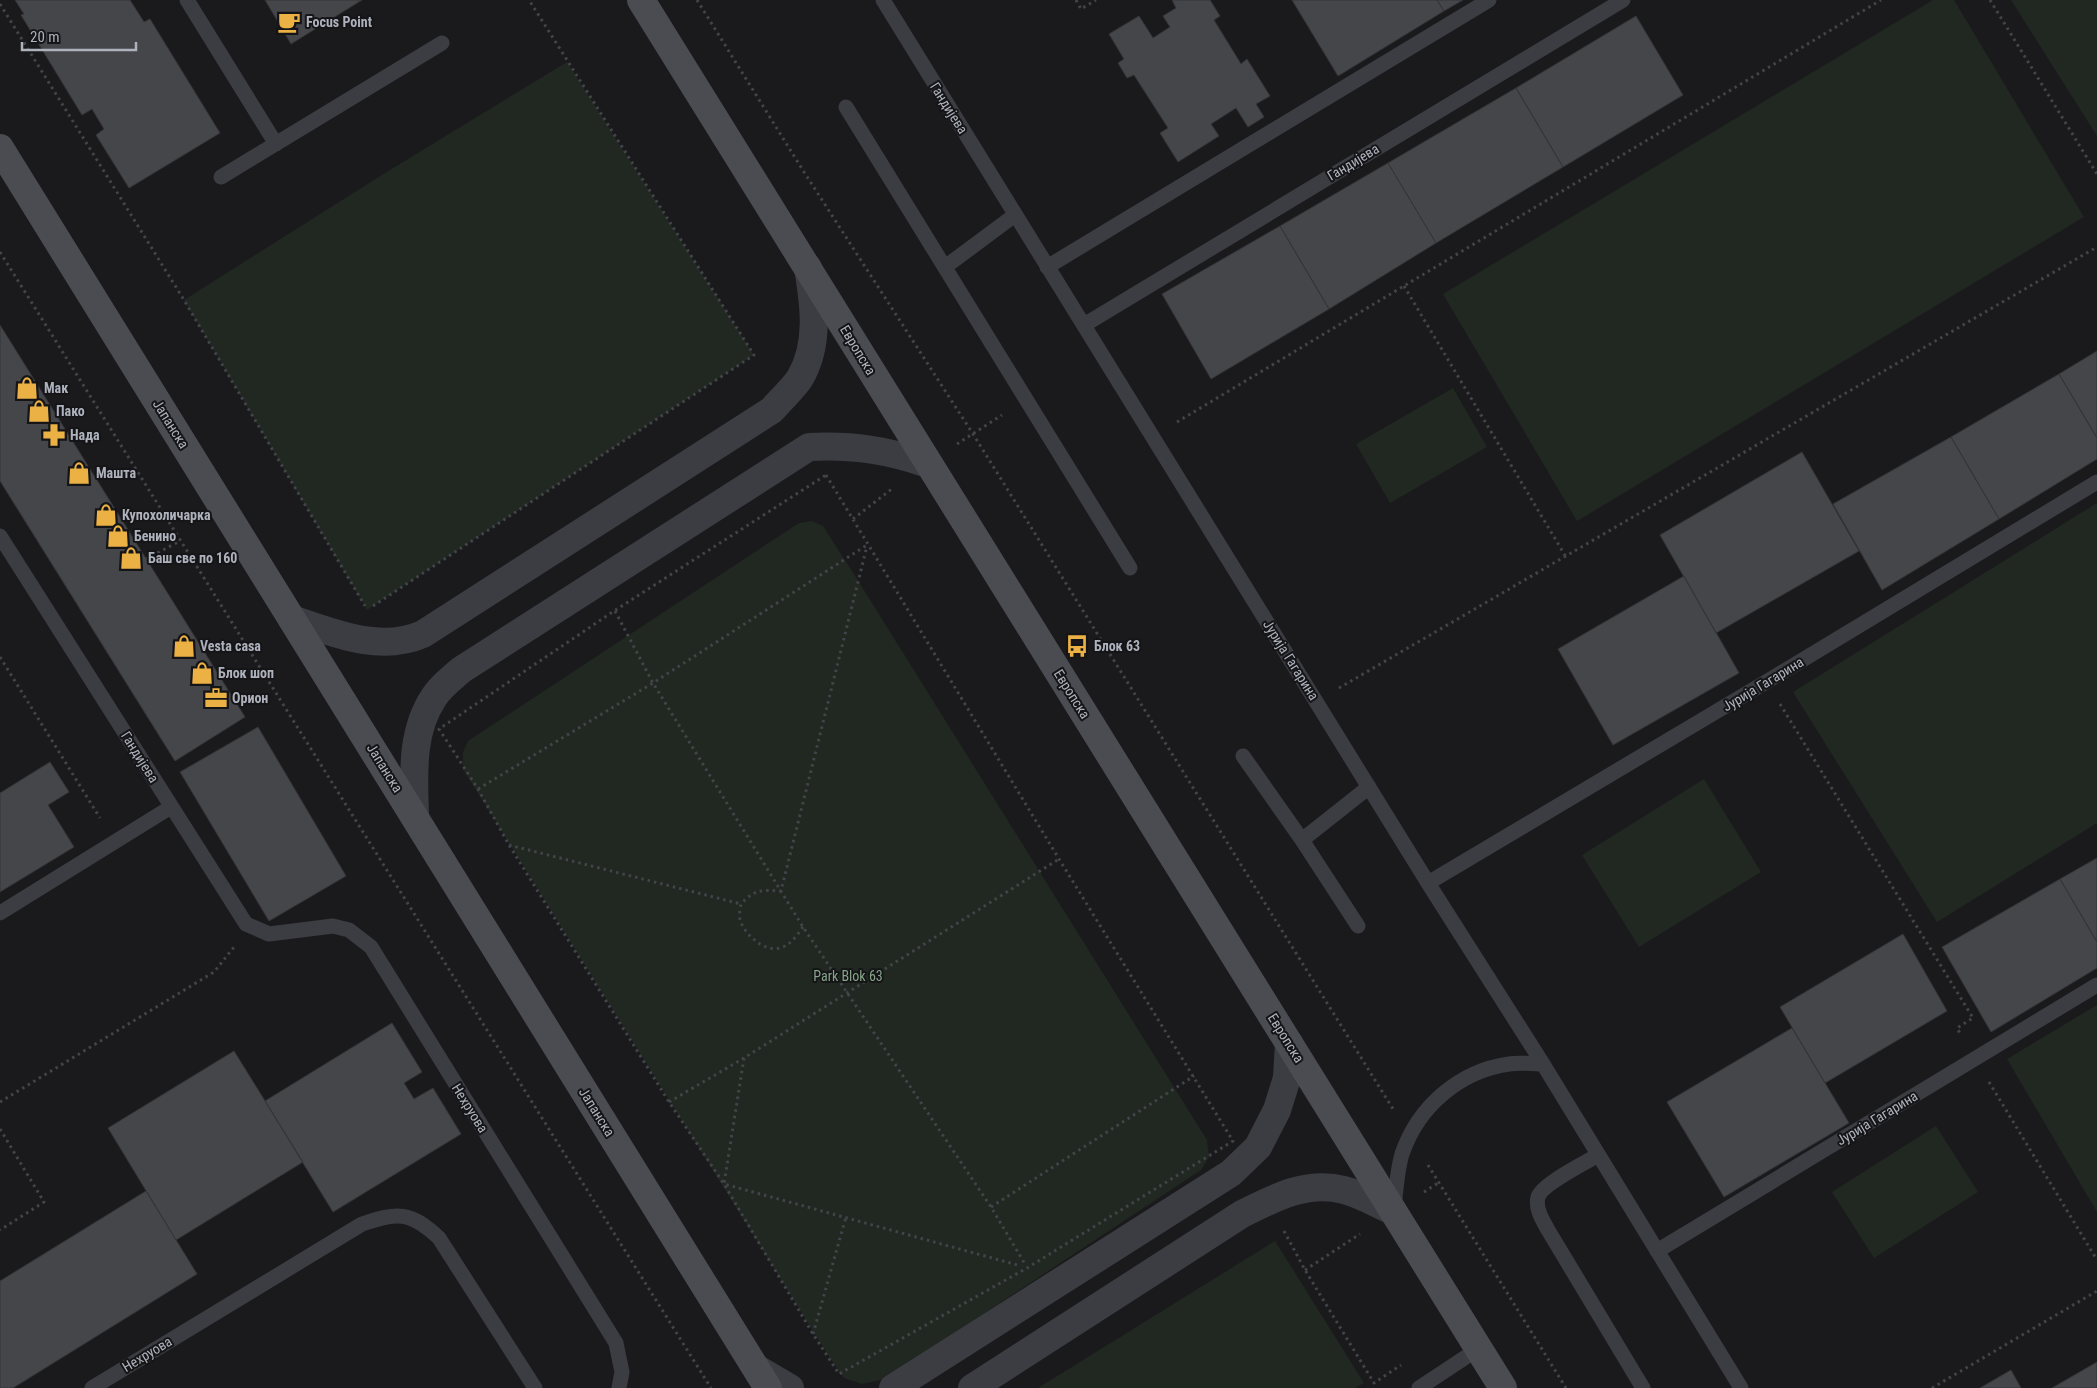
<svg xmlns="http://www.w3.org/2000/svg" width="2097" height="1388" viewBox="0 0 2097 1388" font-family="'Roboto Condensed',sans-serif">
<style>
.green{fill:#202821}
.building{fill:#45464a;stroke:#353539}
.lines{fill:none;stroke-linecap:round;stroke-linejoin:round}
.path{stroke:#424449;stroke-width:3;stroke-dasharray:2.5 4;stroke-linecap:butt}
.lane{stroke:#3c3d42;stroke-width:15}
.street{stroke:#3c3d42;stroke-width:28}
.secondary{stroke:#4a4c51;stroke-width:28}
.labels{text-anchor:middle;dominant-baseline:central;stroke-width:4;stroke-linejoin:round;paint-order:stroke}
.poi-label{font-size:14px;font-weight:bold;fill:#aeb2bc;stroke:#151518;text-anchor:start}
.street-label{font-size:14px;fill:#aeb2bc;stroke:#151518}
.park-label{font-size:14px;fill:#86a587;stroke:#151518}
</style>
<rect width="100%" height="100%" fill="#1a1a1d"/>
<path class="green" d="M1933,0h21l130,217 -507,304 -134,-227z
M2011,0h86v136z
M567,62l187,293 -387,255 -183,-310 201,-127z
M1453,388l34,59 -97,56 -34,-59z
M2097,503v320l-160,99 -144,-230z
M812,521l11,5 34,53 350,561 2,17 -8,13 -316,209 -23,5 -18,-6 -16,-23 -365,-586v-17l5,-11 331,-218z
M1704,779l57,93 -122,75 -57,-92z
M2097,1005v207l-90,-153z
M1936,1126l42,66 -104,66 -42,-66z
M1275,1241l89,142 -9,5h-317z"/>
<path class="building" d="M15,0h115l14,22 6,-3 70,114 -91,55 -33,-53 8,-6 -12,-20 -10,6 -61,-100 3,-1z
M265,0h97l-71,44z
M1172,0h38l10,16 -6,4 27,44 6,-5 23,37 -14,8 8,13 -16,10 -12,-19 -25,16 8,12 -41,26 -18,-29 8,-5 -34,-53 -7,3 -9,-15 6,-4 -15,-25 30,-18 14,22 17,-11 -7,-11 13,-8z
M1292,0h145l7,11 -106,65z
M1437,0h26l-19,11z
M1636,16l47,79 -120,72 -47,-79z
M1516,88l47,79 -127,76 -48,-80z
M1388,163l48,80 -107,66 -49,-83z
M1280,226l49,83 -118,70 -49,-85z
M0,325l245,392 -70,44 -175,-280z
M2097,351v87l-38,-64z
M2059,374l38,64v21l-98,60 -48,-82z
M1951,437l48,82 -117,71 -49,-86z
M1802,452l57,99 -143,82 -56,-98z
M1684,576l55,97 -126,72 -55,-96z
M258,727l88,149 -77,45 -89,-149z
M50,762l19,30 -21,13 26,42 -74,45v-99z
M2097,858v84l-37,-63z
M2060,879l37,63v26l-106,64 -49,-85z
M1903,934l44,77 -122,72 -45,-76z
M392,1023l30,49 -18,11 10,16 19,-11 28,46 -128,78 -68,-111z
M1792,1028l57,95 -125,74 -57,-95z
M234,1051l69,111 -127,78 -68,-112z
M146,1191l51,83 -184,114h-13v-107z
M2097,1362v26h-45z
M2011,1370l10,18h-41z"/>
<g class="lines">
<path class="path" d="M697,0l107,172 169,262 420,675
M1076,0l5,9 15,-9
M1990,0l107,174
M0,4l184,296 181,306
M0,252l711,1136
M1404,286l162,271
M1177,422l704,-422
M957,444l45,-29
M826,475l233,384 174,282 -206,127 -188,106 -26,-40 -89,-150 -55,-82 -160,-257 -31,-56 -39,-60 175,-118z
M853,519l40,-31
M146,559l34,-18
M373,606l381,-251 -225,-355
M615,611l38,72 150,244 188,280 34,57
M0,657l100,161
M1339,688l758,-441
M1780,704l193,314 -16,10 4,7
M478,789l175,-106 214,-138
M509,845l232,59
M803,927c-6,8 -12,18 -23,21 -16,4 -35,-13 -40,-28 -1,-5 0,-11 1,-16 14,-15 20,-14 40,-13l86,-345
M744,1058l-20,126 297,82
M1989,1082l108,178
M0,1102l214,-130 20,-25
M669,1102l75,-44 315,-199
M0,1129l44,73 -44,28
M1428,1165l138,223
M1424,1192l14,-9
M991,1207l203,-131
M1284,1231l21,39 69,113 27,-18
M1305,1270l55,-36
M813,1334l33,-117
M1932,1388l165,-97"/>
<path class="lane" d="M187,0l89,144
M883,0l545,883 115,181 198,324
M846,107l284,461
M221,177l221,-134
M945,267l70,-52
M1047,267l442,-267
M1084,325l539,-325
M0,536l246,388 23,10 64,-8 16,4 22,17 245,396 6,29 -3,16
M1243,756l59,84 56,86
M1302,840l67,-53
M1428,883l338,-201 331,-200
M0,913l171,-106
M1598,1155c-13,8 -56,29 -60,42 -3,12 5,24 10,33l95,158
M1394,1208c2,-18 3,-37 8,-54 16,-47 57,-83 107,-90 11,-2 23,0 34,0
M1657,1251l440,-266
M92,1388l270,-164c36,-12 48,-13 77,14l96,150
M1419,1388l59,-39"/>
<path class="street" d="M292,619c42,14 88,34 131,15l349,-224c9,-11 21,-21 28,-32 20,-34 14,-74 8,-110
M415,817c-1,-41 -5,-84 19,-120 6,-10 18,-19 27,-27l348,-223c44,-2 78,3 119,17
M756,1368l34,20
M893,1388l338,-215 27,-26 19,-37 10,-32 2,-35
M972,1388l270,-174c32,-16 65,-34 102,-24 16,4 33,14 49,21"/>
<path class="secondary" d="M641,0l862,1388
M0,148l768,1240"/>
</g>
<defs>
<symbol id="cafe-bare" viewBox="-9 -9 18 18"><path d="M-5.5-4.5H6V0H3Q3 3.5 0 3.5H-2.5Q-5.5 3.5-5.5 0ZM3-3.2v2h1.7v-2ZM-6 4.5H4V6H-6Z" fill="#ebb144" stroke="#151518" stroke-width="2.5" paint-order="stroke"/></symbol>
<symbol id="shop-bare" viewBox="-9 -9 18 18"><path d="M-5-2.5h2.3a2.7 3.5 0 0 1 5.4 0H5L5.5 6h-11ZM-1.5-2.5h3a1.5 2.3 0 0 0-3 0Z" fill="#ebb144" stroke="#151518" stroke-width="2.5" paint-order="stroke"/></symbol>
<symbol id="pharmacy-bare" viewBox="-9 -9 18 18"><path d="M-2-6h4v4h4v4h-4v4h-4v-4h-4v-4h4Z" fill="#ebb144" stroke="#151518" stroke-width="2.5" paint-order="stroke"/></symbol>
<symbol id="bus-bare" viewBox="-9 -9 18 18"><path d="M-5-6H5V4H4V6H2V4H-2V6H-4V4H-5ZM-3.5-4V0h7V-4ZM-3.5 1.2v1.5H-2V1.2ZM2 1.2v1.5H3.5V1.2Z" fill="#ebb144" stroke="#151518" stroke-width="2.5" paint-order="stroke"/></symbol>
<symbol id="office-bare" viewBox="-9 -9 18 18"><path d="M-6-3h4V-5.5h4V-3h4V5H-6ZM-1-4.5V-3h2v-1.5ZM-6 0V1H6V0Z" fill="#ebb144" stroke="#151518" stroke-width="2.5" paint-order="stroke"/></symbol>
</defs>
<g fill-rule="evenodd">
<use href="#cafe-bare" x="273" y="6" width="32" height="32"/>
<use href="#shop-bare" x="11" y="372" width="32" height="32"/>
<use href="#shop-bare" x="23" y="395" width="32" height="32"/>
<use href="#pharmacy-bare" x="38" y="419" width="32" height="32"/>
<use href="#shop-bare" x="63" y="457" width="32" height="32"/>
<use href="#shop-bare" x="90" y="499" width="32" height="32"/>
<use href="#shop-bare" x="102" y="520" width="32" height="32"/>
<use href="#shop-bare" x="115" y="542" width="32" height="32"/>
<use href="#shop-bare" x="168" y="630" width="32" height="32"/>
<use href="#bus-bare" x="1061" y="630" width="32" height="32"/>
<use href="#shop-bare" x="186" y="657" width="32" height="32"/>
<use href="#office-bare" x="200" y="682" width="32" height="32"/>
</g>
<g class="labels">
<g class="poi-label">
<text x="306" y="22">Focus Point</text>
<text x="44" y="388">Мак</text>
<text x="56" y="411">Пако</text>
<text x="70" y="435">Нада</text>
<text x="96" y="473">Машта</text>
<text x="122" y="515">Купохоличарка</text>
<text x="134" y="536">Бенино</text>
<text x="148" y="558">Баш све по 160</text>
<text x="200" y="646">Vesta casa</text>
<text x="1094" y="646">Блок 63</text>
<text x="218" y="673">Блок шоп</text>
<text x="232" y="698">Орион</text>
</g>
<g class="street-label">
<text transform="translate(949 108) rotate(58)">Гандијева</text>
<text transform="translate(1353 162) rotate(-31)">Гандијева</text>
<text transform="translate(858 350) rotate(59)">Европска</text>
<text transform="translate(171 424) rotate(58)">Јапанска</text>
<text transform="translate(1291 660) rotate(58)">Јурија Гагарина</text>
<text transform="translate(1763 684) rotate(-31)">Јурија Гагарина</text>
<text transform="translate(1072 694) rotate(58)">Европска</text>
<text transform="translate(140 757) rotate(58)">Гандијева</text>
<text transform="translate(385 768) rotate(58)">Јапанска</text>
<text transform="translate(1286 1038) rotate(58)">Европска</text>
<text transform="translate(470 1108) rotate(58)">Нехруова</text>
<text transform="translate(597 1112) rotate(58)">Јапанска</text>
<text transform="translate(1877 1118) rotate(-31)">Јурија Гагарина</text>
<text transform="translate(147 1354) rotate(-31)">Нехруова</text>
</g>
<g class="park-label">
<text x="848" y="976">Park Blok 63</text>
</g>
</g>
<path d="M22 42v8h114v-8" fill="none" stroke="#aeb2bc" stroke-width="2.5"/>
<text x="30" y="42" font-size="15" fill="#aeb2bc" stroke="#151518" stroke-width="4" paint-order="stroke">20 m</text>
</svg>
